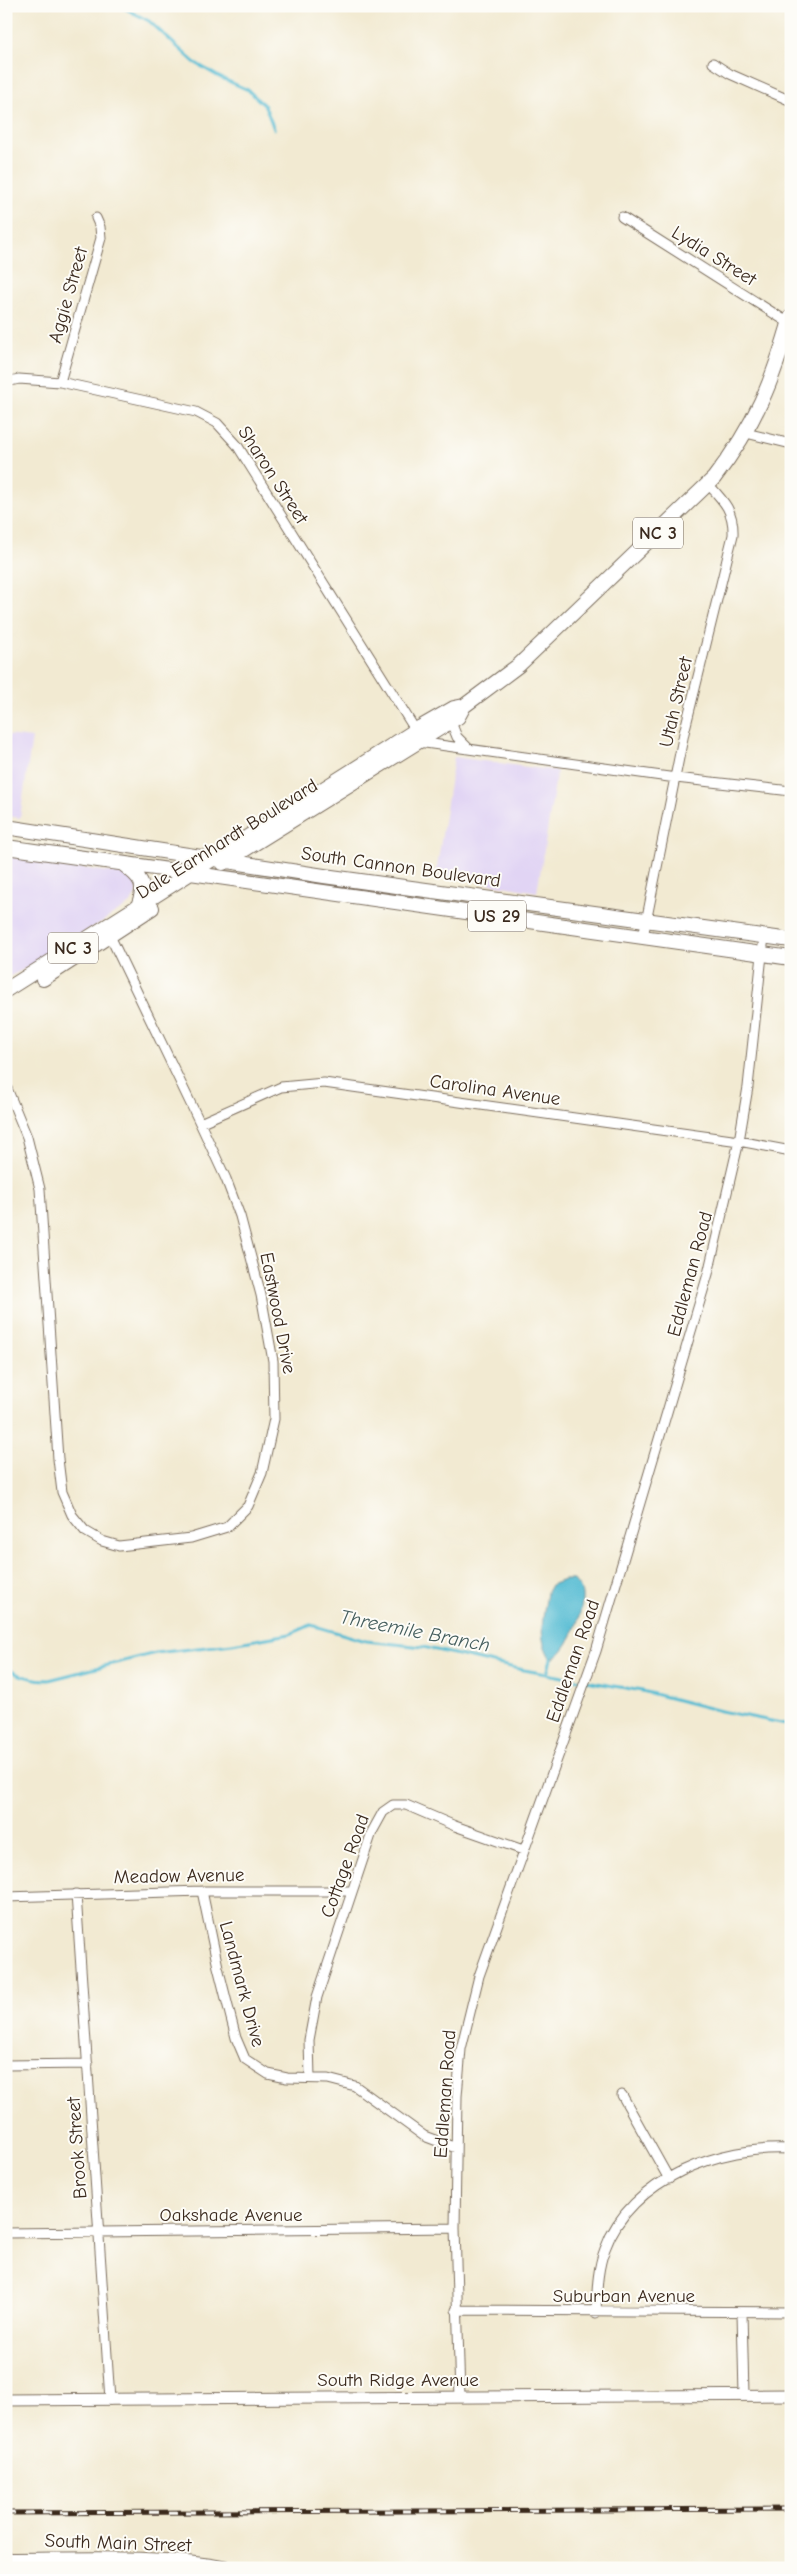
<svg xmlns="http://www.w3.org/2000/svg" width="797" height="2574" viewBox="0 0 797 2574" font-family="'Comic Neue',sans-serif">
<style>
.built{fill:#e1d4f4}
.water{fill:#55bcd3;stroke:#487378}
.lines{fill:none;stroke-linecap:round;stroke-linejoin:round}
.stream{stroke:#55bcd3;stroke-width:3}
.minor-casing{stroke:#7b6d5d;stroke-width:11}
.tertiary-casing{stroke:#7b6d5d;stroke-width:13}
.secondary-casing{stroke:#7b6d5d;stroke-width:14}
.primary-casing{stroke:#7b6d5d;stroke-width:16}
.minor{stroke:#fff;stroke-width:9}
.tertiary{stroke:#fff;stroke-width:11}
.secondary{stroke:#fff;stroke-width:12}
.primary{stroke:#fff;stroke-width:14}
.rail-casing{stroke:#3b2a1e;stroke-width:5}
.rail{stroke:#fdfcf7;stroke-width:3;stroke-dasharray:9;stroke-linecap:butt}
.labels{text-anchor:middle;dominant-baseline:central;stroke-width:4;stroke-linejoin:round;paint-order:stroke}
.shield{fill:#fdfcf7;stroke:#75695f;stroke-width:1}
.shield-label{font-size:18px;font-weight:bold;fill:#3b2a1e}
.street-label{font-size:19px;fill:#3b2a1e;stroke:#fdfcf7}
.water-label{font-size:20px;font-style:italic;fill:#445d5d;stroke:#fdfcf7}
</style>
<rect width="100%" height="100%" fill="#fdfcf7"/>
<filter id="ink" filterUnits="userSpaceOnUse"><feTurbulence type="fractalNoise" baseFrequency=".02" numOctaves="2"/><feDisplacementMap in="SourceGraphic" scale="10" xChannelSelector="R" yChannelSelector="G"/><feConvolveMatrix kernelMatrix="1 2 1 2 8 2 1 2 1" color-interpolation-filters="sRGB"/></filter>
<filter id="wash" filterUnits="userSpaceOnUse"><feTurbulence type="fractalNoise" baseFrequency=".0096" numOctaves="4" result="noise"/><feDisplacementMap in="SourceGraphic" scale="20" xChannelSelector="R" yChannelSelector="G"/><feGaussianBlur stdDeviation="1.12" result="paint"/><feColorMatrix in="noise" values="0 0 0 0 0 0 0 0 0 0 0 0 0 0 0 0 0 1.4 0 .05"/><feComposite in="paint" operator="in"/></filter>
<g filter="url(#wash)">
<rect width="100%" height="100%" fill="#f2ead2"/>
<path class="built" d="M6,735l26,3 -12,80 -14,-2z
M454,757l103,14 -20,121 -101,-18z
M6,856l121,19 8,7 2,10 -7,12 -92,58 -32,16z"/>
<path class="water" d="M564,1580h10c2,3 6,7 7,10 6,17 -13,65 -30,69 -15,-23 -7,-42 -4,-67l4,-7z"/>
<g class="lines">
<path class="stream" d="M120,6l29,15 45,41 25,15 29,13 17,16 9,23
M6,1668c14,9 27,12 43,12l107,-27 76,-9 58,-10 21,-9 55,16 57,6 101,23 118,21 79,20 70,14
M547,1674l5,-19"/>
</g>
</g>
<g filter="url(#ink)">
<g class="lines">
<defs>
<path id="minor" d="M713,63l17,11 61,27
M622,217l167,106
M6,382l13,-3 41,3 136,30 21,11 20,22 179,286
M60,382l41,-144 -1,-11 -4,-9
M746,433l45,11
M451,722l6,15 12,12
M418,742l258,36 115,13
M643,937l41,-204 49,-198c1,-24 -9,-34 -25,-51
M6,1086l21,51 13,52 18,270 4,33 10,23 13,16 17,10 17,5 72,-8 36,-11 21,-21 14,-33 12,-54 -1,-58 -12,-66 -21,-79 -14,-37 -26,-56 -90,-187
M200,1123l81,-36 43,-4 415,58 52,10
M202,1891l16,76 18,71 9,21 23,15 19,4 41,1 27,7 69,50 32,12
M76,1894l34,506
M6,1897l196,-6h150
M6,2065l82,-1
M310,2078l-1,-38 8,-43 55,-165 11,-20 10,-7h13l49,21 68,24
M622,2095l47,84
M6,2233l449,-5
M456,2310l335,2
M742,2312l2,83
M596,2313c1,-21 1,-44 9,-64 25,-70 116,-104 186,-100
M460,2397l-5,-169 2,-132 4,-47 18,-73 117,-325 112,-377 31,-133 9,-54 16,-151"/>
<path id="tertiary" d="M6,2400l785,-5"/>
<path id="secondary" d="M6,2559c74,0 149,-5 222,9"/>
<path id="primary" d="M6,827l318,49 467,64
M6,847l785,111
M223,863l235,-146 6,-11
M123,864c18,14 24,19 15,42
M43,979l109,-71
M6,990l415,-263 33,-19 10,-2 55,-41 195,-187c41,-53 59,-97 77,-161"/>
</defs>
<use href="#minor" class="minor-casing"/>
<use href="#tertiary" class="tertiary-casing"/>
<use href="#secondary" class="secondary-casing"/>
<use href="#primary" class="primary-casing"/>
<use href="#minor" class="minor"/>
<use href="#tertiary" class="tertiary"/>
<use href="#secondary" class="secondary"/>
<use href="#primary" class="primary"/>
<defs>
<path id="rail" d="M6,2513l785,-4"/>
</defs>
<use href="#rail" class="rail-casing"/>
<use href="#rail" class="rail"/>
</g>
</g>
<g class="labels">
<g class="shield">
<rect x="633" y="517.5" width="50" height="31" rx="4"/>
<rect x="468" y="900.5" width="58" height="31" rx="4"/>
<rect x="48" y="932.5" width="50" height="31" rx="4"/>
</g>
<g class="shield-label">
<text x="658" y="533">NC 3</text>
<text x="497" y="916">US 29</text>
<text x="73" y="948">NC 3</text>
</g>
<g class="street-label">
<text transform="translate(714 256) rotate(32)">Lydia Street</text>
<text transform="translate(68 295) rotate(-74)">Aggie Street</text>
<text transform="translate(273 475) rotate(57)">Sharon Street</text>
<text transform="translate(676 702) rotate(-77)">Utah Street</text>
<text transform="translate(227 839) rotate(-32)">Dale Earnhardt Boulevard</text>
<text transform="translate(401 867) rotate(8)">South Cannon Boulevard</text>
<text transform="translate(495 1090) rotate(8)">Carolina Avenue</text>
<text transform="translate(690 1274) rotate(-75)">Eddleman Road</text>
<text transform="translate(278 1313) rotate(79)">Eastwood Drive</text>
<text transform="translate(573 1661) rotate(-71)">Eddleman Road</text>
<text transform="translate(345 1866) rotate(-70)">Cottage Road</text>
<text transform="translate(179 1876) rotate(-1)">Meadow Avenue</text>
<text transform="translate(242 1984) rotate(75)">Landmark Drive</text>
<text transform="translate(445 2094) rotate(-86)">Eddleman Road</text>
<text transform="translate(77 2148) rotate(-94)">Brook Street</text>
<text x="231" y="2215">Oakshade Avenue</text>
<text x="624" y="2296">Suburban Avenue</text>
<text x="398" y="2380">South Ridge Avenue</text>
<text transform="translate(118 2543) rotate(2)">South Main Street</text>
</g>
<g class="water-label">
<text transform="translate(415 1631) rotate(11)">Threemile Branch</text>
</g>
</g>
<rect width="797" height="2574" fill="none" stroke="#fdfcf7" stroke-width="25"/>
</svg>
